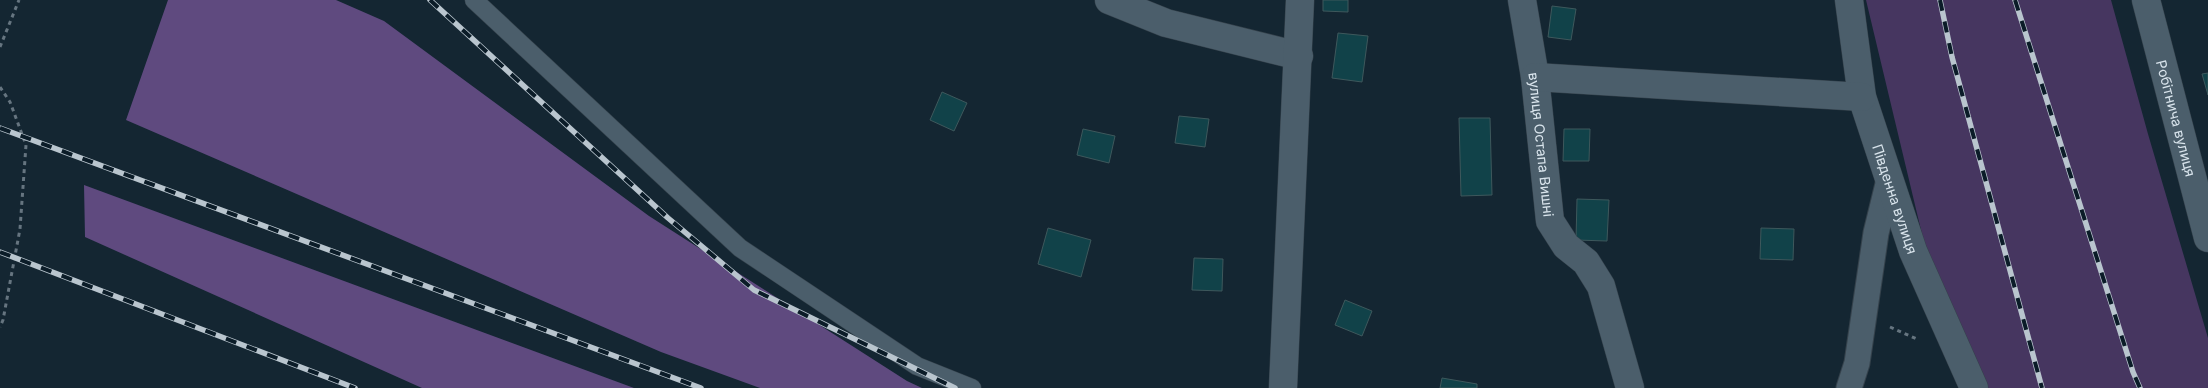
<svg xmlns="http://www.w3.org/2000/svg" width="2208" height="388" viewBox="0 0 2208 388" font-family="Inter,sans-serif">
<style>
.green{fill:#463660}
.forest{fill:#5f4a7f}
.building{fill:#114249;stroke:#3e585c}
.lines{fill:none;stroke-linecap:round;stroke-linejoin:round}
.service-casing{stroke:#35424c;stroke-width:19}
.pedestrian-casing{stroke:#35424c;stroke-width:27}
.minor-casing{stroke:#35424c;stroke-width:29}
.tertiary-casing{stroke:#35424c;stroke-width:29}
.path{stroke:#667580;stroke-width:3;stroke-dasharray:4 4;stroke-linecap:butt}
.service{stroke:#4b5e6b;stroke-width:18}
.pedestrian{stroke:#4b5e6b;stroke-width:25}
.minor{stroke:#4b5e6b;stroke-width:28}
.tertiary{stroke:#4b5e6b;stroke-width:28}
.rail-casing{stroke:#b9c5ce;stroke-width:5.5}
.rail{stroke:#0b1c28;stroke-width:4;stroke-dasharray:11;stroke-linecap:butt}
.labels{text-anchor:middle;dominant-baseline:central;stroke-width:4.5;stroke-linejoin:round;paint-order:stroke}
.street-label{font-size:14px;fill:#d9e4ec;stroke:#0b1c28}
</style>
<rect width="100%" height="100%" fill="#142632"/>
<path class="green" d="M1866,0h245l37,134 60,204v50h-224l-52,-112z"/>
<path class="forest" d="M168,0h168l48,21 265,195 258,165 15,7h-162l-99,-36 -535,-232z
M84,185l550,203h-212l-337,-151z"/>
<path class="building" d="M1323,0h25v12l-25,-1z
M1552,6l24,3 -5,31 -23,-3z
M1338,33l30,3 -6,46 -30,-4z
M2208,73v22l-6,-21z
M942,92l25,11 -13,28 -24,-11z
M1179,116l30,3 -4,28 -30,-4z
M1459,118h31l2,77 -31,1z
M1083,129l32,7 -6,27 -32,-8z
M1564,129h26l-1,32h-26z
M1577,199l32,1 -2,41 -31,-1z
M1048,228l43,12 -10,37 -43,-13z
M1761,228l33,1 -1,31 -33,-1z
M1194,258l29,1 -1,32 -30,-1z
M1345,300l27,11 -10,25 -27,-11z
M1442,378l35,6v4h-37z"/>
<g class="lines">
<defs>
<path id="service" d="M474,0l266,248 177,118 55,22"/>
<path id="pedestrian" d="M1849,388l8,-25 19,-130 13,-53"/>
<g id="minor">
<path d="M1109,0l57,23 133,33"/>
<path id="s1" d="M1522,0l13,77 15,144 16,25 20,16 15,24 29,102"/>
<path id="s2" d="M1849,0l13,97 51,154 61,137"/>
<path d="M1535,77l327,20"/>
<path d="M1283,388l17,-388"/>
</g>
<g id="tertiary">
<path id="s3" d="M2146,0l62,238"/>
</g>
</defs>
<use href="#service" class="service-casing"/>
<use href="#pedestrian" class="pedestrian-casing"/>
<use href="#minor" class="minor-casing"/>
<use href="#tertiary" class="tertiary-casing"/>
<path class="path" d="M0,47l19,-47
M0,87l10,15 16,43 -6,84 -17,91 -3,7
M1890,327l29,13"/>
<use href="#service" class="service"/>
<use href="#pedestrian" class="pedestrian"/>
<use href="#minor" class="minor"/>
<use href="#tertiary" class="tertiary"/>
<defs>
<path id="rail" d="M430,0l238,218 86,72 201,98
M1940,0l12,57 90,331
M2015,0l118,372 7,16
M0,128l701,260
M0,252l355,136"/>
</defs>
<use href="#rail" class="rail-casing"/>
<use href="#rail" class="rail"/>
</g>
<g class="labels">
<g class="street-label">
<text stroke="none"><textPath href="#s3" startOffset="122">Робітнича вулиця</textPath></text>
<text stroke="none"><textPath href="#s1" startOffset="146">вулиця Остапа Вишні</textPath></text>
<text stroke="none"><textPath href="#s2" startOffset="205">Південна вулиця</textPath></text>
</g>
</g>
</svg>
